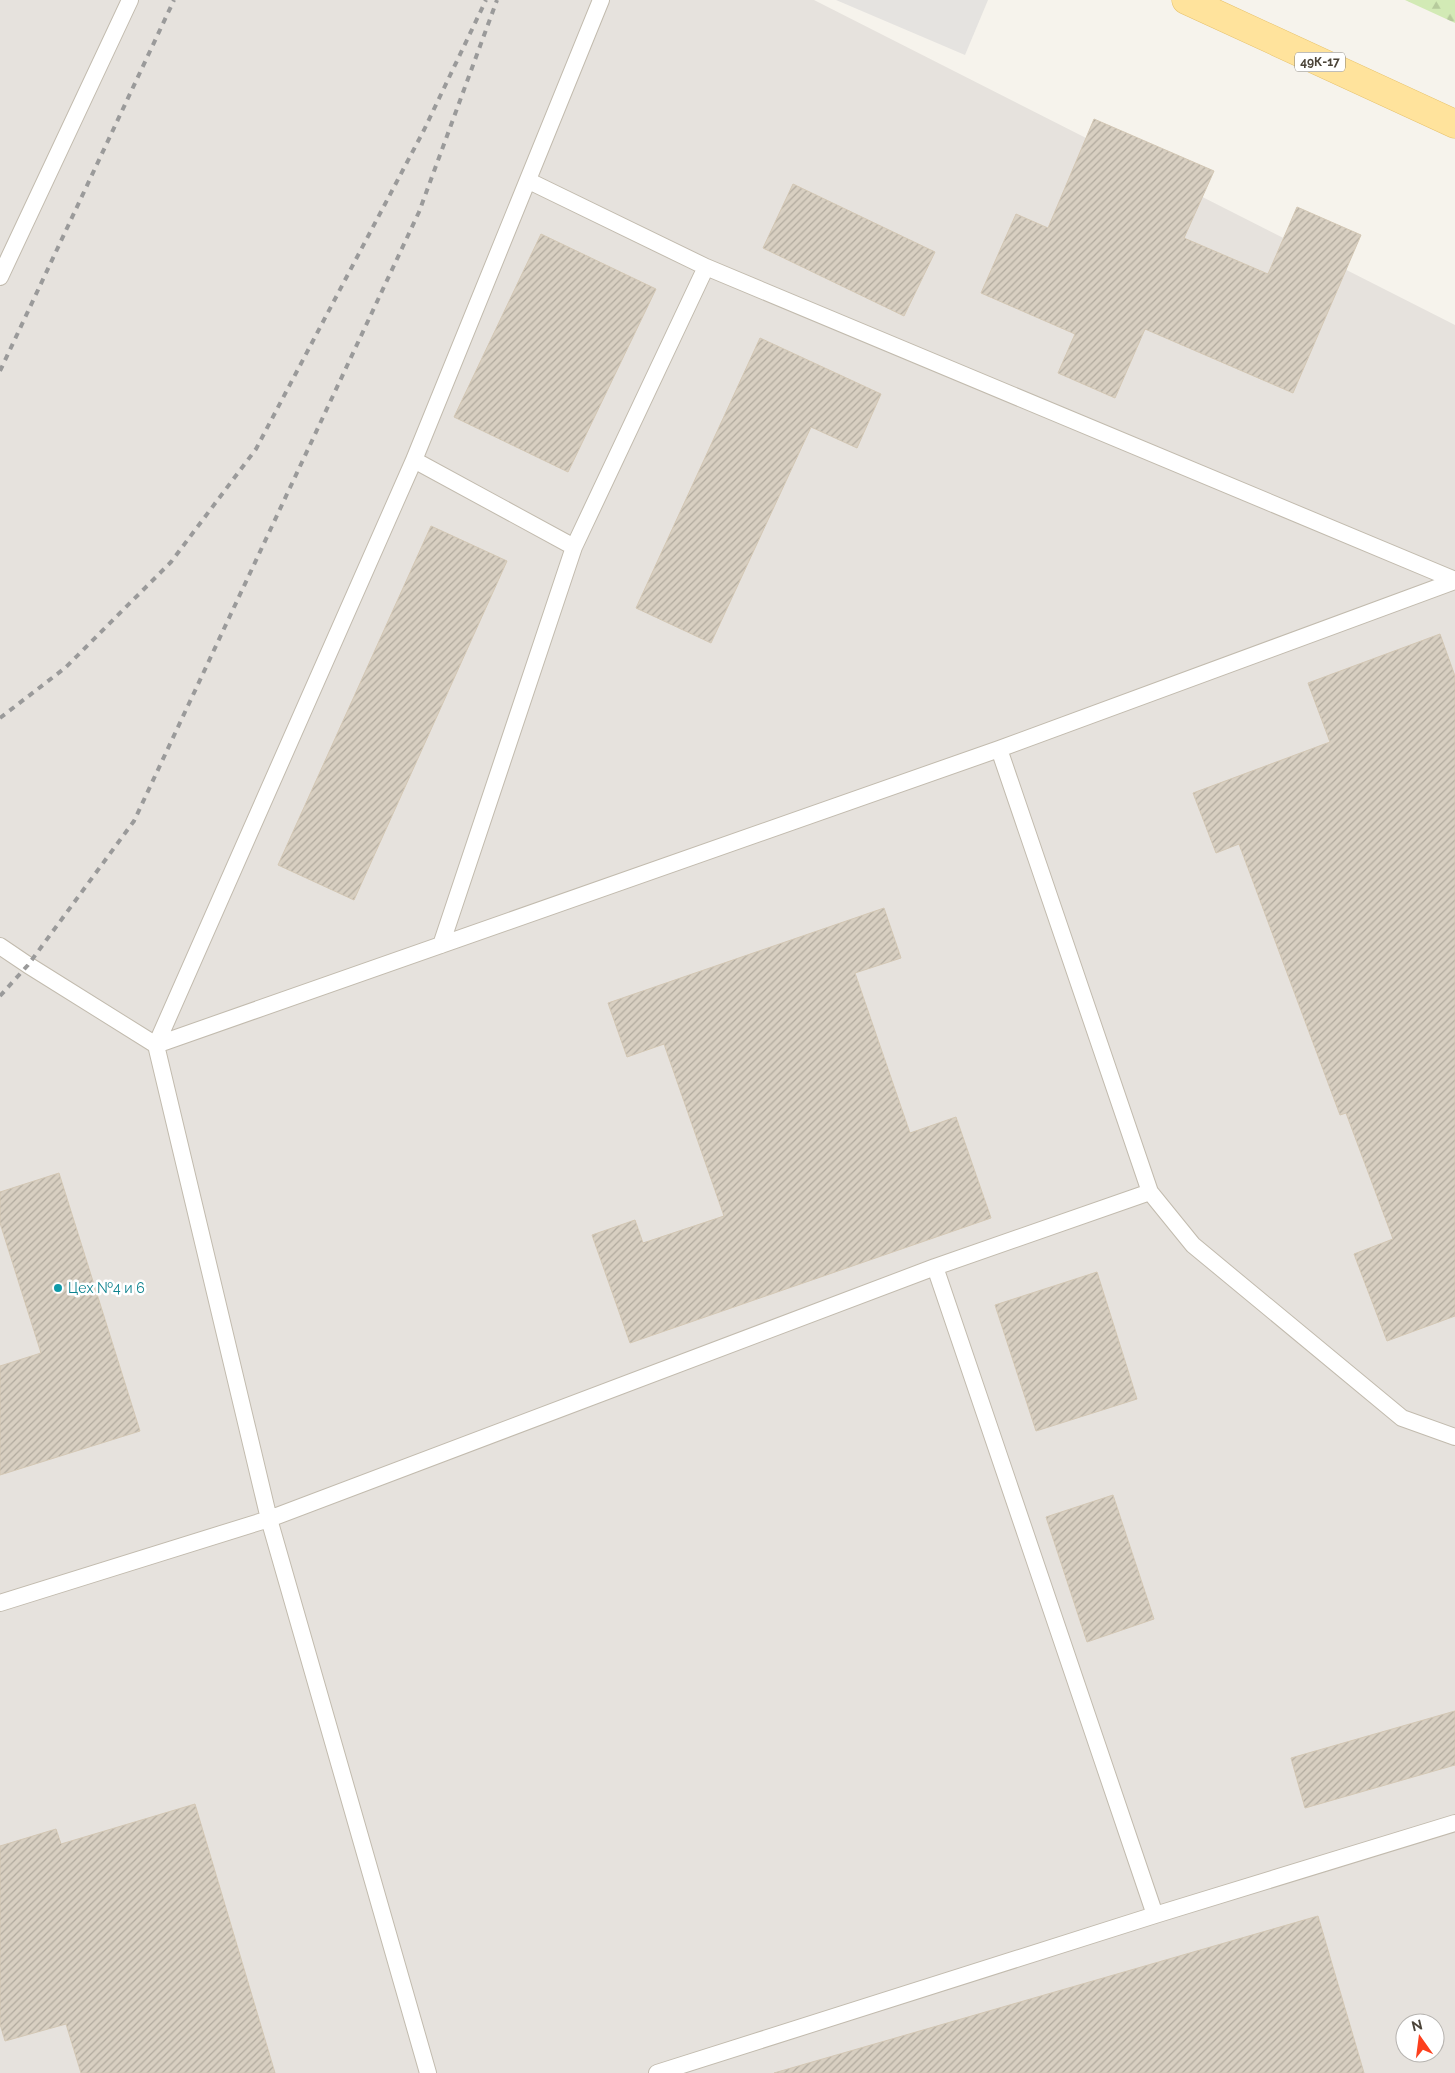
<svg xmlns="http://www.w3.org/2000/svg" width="1455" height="2073" viewBox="0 0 1455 2073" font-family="Raleway,sans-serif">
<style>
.industrial{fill:#e6e2dd;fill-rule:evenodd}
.forest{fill:url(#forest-firs)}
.parking{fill:#e5e3e0}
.building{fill:url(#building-hatch);stroke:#d3c7b4}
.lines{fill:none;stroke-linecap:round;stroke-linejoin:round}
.lane-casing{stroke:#c2bbae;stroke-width:18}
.primary-casing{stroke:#e6c16a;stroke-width:29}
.lane{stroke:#fff;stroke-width:16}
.primary{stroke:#ffe39c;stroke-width:28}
.rail{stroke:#9a9a9a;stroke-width:4;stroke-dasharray:6 6;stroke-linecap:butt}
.culture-dot{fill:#0f9aa8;stroke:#fff;stroke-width:2}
.labels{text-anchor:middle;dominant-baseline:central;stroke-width:5;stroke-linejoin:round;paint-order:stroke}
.shield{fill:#fff;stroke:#817c74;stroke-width:1}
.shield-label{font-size:12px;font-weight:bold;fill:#4b4439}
.culture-label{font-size:14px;fill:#0d838f;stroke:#fff;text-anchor:start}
</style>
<defs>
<pattern id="forest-firs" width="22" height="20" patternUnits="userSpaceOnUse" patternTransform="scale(1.25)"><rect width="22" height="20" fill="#d2eab5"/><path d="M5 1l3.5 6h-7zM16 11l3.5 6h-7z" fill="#b6ca9c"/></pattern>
<pattern id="building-hatch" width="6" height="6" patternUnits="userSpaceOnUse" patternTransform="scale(1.25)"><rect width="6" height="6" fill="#d8cfc1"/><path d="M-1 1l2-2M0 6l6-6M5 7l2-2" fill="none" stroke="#b1aa9e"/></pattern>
</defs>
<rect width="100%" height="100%" fill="#f6f3ec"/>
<path class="industrial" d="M0,0h814l641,325v1748h-1455zM1405,2023h30v30h-30z"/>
<path class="forest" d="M1405,0h50v23z"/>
<path class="parking" d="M836,0h152l-23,55z"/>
<path class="building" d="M1094,119l120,52 -30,67 84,36 29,-67 64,28 -68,158 -148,-64 -30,69 -57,-25 17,-39 -94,-41 35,-79 32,14z
M793,184l142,68 -31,64 -141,-68z
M541,234l115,55 -88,183 -114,-55z
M760,338l121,56 -24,54 -46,-21 -100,216 -75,-35z
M431,526l76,35 -153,339 -76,-35z
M1440,634l15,42v640l-68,25 -33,-87 39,-15 -47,-126 -6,2 -101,-271 -23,9 -23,-60 137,-51 -22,-59z
M884,908l17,50 -46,15 55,160 46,-16 35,101 -361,125 -38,-108 43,-15 8,23 81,-27 -60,-172 -37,13 -19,-54z
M59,1173l81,258 -140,44v-109l41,-13 -41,-130v-31z
M1097,1272l40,127 -101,32 -41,-126z
M1113,1495l41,124 -67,23 -41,-125z
M1455,1711v54l-150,43 -14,-50z
M195,1804l80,269h-194l-15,-49 -61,17 -5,-17v-178l56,-17 5,15z
M1318,1916l46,157h-590z"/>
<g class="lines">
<defs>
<path id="lane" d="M601,0l-187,460 -258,585 843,-296 456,-168
M529,181l177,86
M0,277l130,-277
M414,460l160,87
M999,749l151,443 43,53 209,173 53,19
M441,945l133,-398 132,-280 749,313
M0,946l28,19 128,80 113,474 666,-252 215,-75
M935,1267l220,648
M0,1603l269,-84 159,554
M657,2073l498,-158 300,-92"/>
<path id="primary" d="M1186,0l269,124"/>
</defs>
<use href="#lane" class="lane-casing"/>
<use href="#primary" class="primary-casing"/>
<use href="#lane" class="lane"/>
<use href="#primary" class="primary"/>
<path class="rail" d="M0,371l174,-371
M0,718l65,-50 106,-106 85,-113 168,-319 62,-130
M0,996l28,-31 106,-144 285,-609 78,-212"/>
</g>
<circle class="culture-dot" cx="58" cy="1288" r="5"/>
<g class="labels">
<rect class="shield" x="1295" y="52.5" width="50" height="19" rx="4"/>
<g class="shield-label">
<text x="1320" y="62">49К-17</text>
</g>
<g class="culture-label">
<text x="68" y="1288">Цех №4 и 6</text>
</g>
</g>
<g transform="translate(1420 2038) rotate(346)"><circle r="24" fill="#ffffff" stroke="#b7b4b0"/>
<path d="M0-4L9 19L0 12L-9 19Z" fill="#fc3f1d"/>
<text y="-8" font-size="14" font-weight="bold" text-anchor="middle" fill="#4b4439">N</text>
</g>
</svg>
